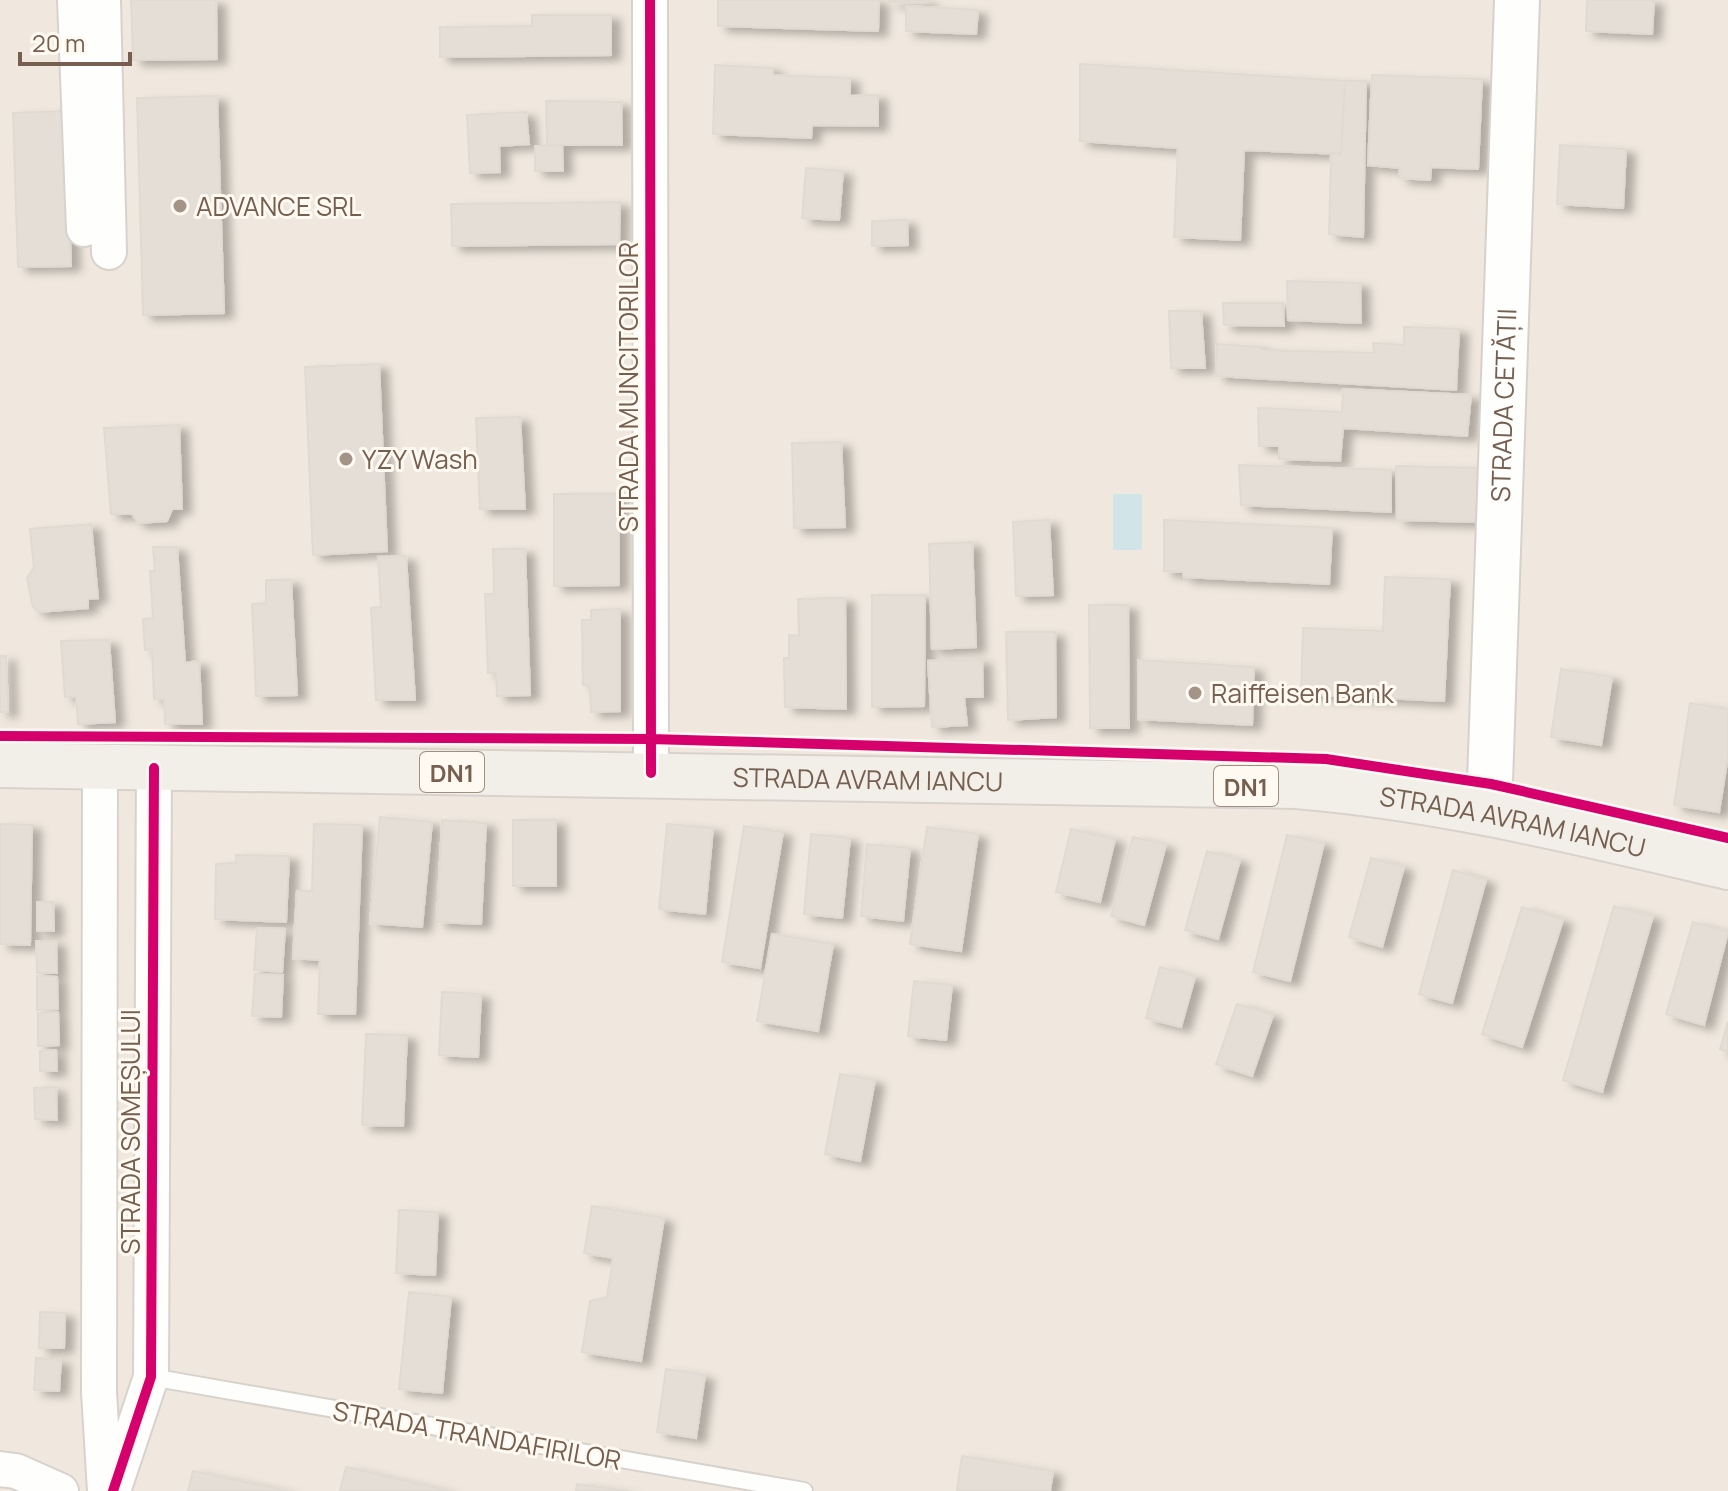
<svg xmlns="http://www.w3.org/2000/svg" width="1728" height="1491" viewBox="0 0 1728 1491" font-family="Manrope,sans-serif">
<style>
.residential{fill:#f0e8de}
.water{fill:#d1e5e8}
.building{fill:#e5ded7;stroke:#e1dad2;stroke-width:2;filter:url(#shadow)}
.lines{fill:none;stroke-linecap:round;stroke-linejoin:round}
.service-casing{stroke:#d8d2cd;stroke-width:20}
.minor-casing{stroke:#d8d2cd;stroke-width:38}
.secondary-casing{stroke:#d6d1ca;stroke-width:48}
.primary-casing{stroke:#d9d2cc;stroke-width:48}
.service{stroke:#fefefd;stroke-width:16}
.minor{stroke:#fefefd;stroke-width:34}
.secondary{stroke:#fefefd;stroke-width:44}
.primary{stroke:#f2efe8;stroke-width:44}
.cycleway-casing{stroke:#fefaf2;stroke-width:15}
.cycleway{stroke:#d6006c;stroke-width:10}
.poi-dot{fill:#a49487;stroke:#fefaf2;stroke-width:3}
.labels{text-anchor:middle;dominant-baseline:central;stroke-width:6;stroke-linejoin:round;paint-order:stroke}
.shield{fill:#fefaf2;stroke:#a08e80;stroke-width:2}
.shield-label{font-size:24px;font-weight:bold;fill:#775f4f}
.poi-label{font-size:26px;fill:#775f4f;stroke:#fefaf2;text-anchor:start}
.street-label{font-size:26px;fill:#775f4f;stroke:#fefaf2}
</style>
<defs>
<filter id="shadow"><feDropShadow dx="9" dy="5" stdDeviation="4" flood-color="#0004"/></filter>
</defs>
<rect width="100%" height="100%" fill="#f8f5f0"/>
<path class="residential" d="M0,0h1728v1491h-1728z"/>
<path class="water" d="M1113,494h29v56h-29z"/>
<path class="building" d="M131,0h85l1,59 -84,1z
M718,0h161l-1,31 -160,-5z
M889,0h39v3l-39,-1z
M1587,0h67l-2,34 -66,-3z
M906,6l72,4 -2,24 -70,-3z
M532,15h79v40l-171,2v-30l92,-1z
M1080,64l265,17 -4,73 -97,-4 -4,90 -66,-3 4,-89 -98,-7z
M715,65l58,3v7l77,3v18l28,-1v31l-66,-1 -1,13 -98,-4z
M1372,75l110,4 -4,90 -47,-2 -1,13 -31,-2 1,-10 -32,-3z
M1345,81h21l-3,156 -34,-3 2,-81 10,1z
M217,96l7,217 -81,2 -6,-217z
M546,101l75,1 1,43h-75z
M66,111l5,155 -53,1 -5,-154z
M526,112l3,32 -30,2 1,26 -30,1 -3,-58z
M562,145l1,26h-28v-25z
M1560,145l66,4 -3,59 -66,-4z
M806,168l37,3 -4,49 -37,-2z
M620,202l-1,42 -167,2 -1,-42z
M907,220l1,25 -36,1v-25z
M1287,281l73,2 1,40 -73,-3z
M1223,303h60l1,23 -60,-1z
M1169,311h32l4,57h-34z
M1404,327l55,2 -3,61 -240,-14 1,-32 44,3v3l113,3 -1,-10 31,2z
M379,364l8,187 -74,4 -8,-188z
M1343,389l128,6 -4,41 -124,-8 -3,33 -61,-2v-13h-20l-1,-38 84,4z
M520,417l5,92h-45l-4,-91z
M179,425l3,84h-10l-5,12 -29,2 -6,-9h-21l-7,-86z
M841,442l4,85 -51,1 -2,-85z
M1239,465l152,5v42l-150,-7z
M1396,466l84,2 -1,54 -82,-2z
M554,494h65v91l-65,1z
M1049,520l4,75 -37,1 -3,-74z
M1164,520l168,8 -3,56 -145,-7 -1,-5 -19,-1z
M91,524l7,74 -10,1v9l-49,4 -6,-5 -6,-29 7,-11 -4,-38z
M972,542l4,105 -44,2 -3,-105z
M153,547h24l8,116 14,-2 3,63h-37l-1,-26 -10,1 -2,-50 -7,1 -2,-31 10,-1 -3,-47h5z
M493,549h32l5,146 -33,1 -1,-23h-8l-3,-79h9z
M406,556l9,144h-39l-5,-92 10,-1 -3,-50z
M1385,577l65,2 -6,122 -143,-7 2,-66 80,3z
M266,580h25l6,115 -41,1 -4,-92 14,-1z
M872,595h53l-1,111 -52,1z
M845,598l1,111 -61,-2 -1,-49h5v-23l10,1 -1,-37z
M1089,605h39l1,123h-39z
M620,609v102l-29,1 -1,-26 -7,-1 -1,-65h9v-10z
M1006,632h49l1,85 -48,3z
M109,640l6,82 -37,2 -2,-27h-11l-4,-56z
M0,656h6l2,56h-8z
M982,659l1,38h-19l3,28 -35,2 -4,-66z
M1138,660l116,7 -2,58 -114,-6z
M1561,669l51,8 -11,68 -50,-8z
M1690,703l38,6v47l-9,56 -45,-7z
M380,817l52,5 -10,105 -52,-4z
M442,820l44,3 -5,101 -44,-2z
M513,820h43v66h-43z
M0,824l32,1 -2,120 -30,-1z
M314,824l48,1 -7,189h-37l2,-54 -27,-2 4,-67h15z
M667,824l46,4 -8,86 -46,-5z
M744,826l39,6 -23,136 -38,-6z
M927,827l51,7 -17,117 -51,-7z
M1071,829l44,10 -15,63 -44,-10z
M811,834l39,4 -8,80 -38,-4z
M1287,835l37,8 -34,138 -37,-9z
M1133,837l33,8 -22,80 -33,-9z
M867,844l43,4 -7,73 -42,-5z
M1207,851l33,9 -22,79 -33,-9z
M236,855l53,1 -3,66 -71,-3 1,-55 20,-1z
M1371,858l33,9 -22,80 -33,-10z
M1453,870l33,10 -34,123 -33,-9z
M37,902h16l1,29h-17z
M1614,906l39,10 -51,176 -39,-12z
M1522,907l41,13 -41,127 -40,-13z
M1693,922l35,10 -24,93 -38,-11z
M257,928l28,1 -3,43 -28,-2z
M772,934l61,10 -15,87 -61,-10z
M36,941h20l1,32h-20z
M1160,967l35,10 -14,50 -35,-9z
M255,974l28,1 -2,42 -29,-1z
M37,976l20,1 1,32 -21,1z
M914,981l38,4 -6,55 -38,-4z
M442,992l39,2 -3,63 -39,-2z
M1237,1004l36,11 -21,61 -36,-12z
M58,1012l1,33 -21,1v-33z
M1728,1022v30l-8,-3z
M366,1034l41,1 -4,91 -41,-1z
M56,1050l1,21h-17v-20z
M840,1074l35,6 -15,81 -35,-7z
M56,1087l1,33 -22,-1 -1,-31z
M592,1206l72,12 -23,143 -59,-9 8,-51 17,-4 6,-39 -29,-5z
M399,1210l39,2 -3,63 -39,-2z
M409,1292l42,5 -9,96 -43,-4z
M40,1312l25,1 -1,35h-25z
M36,1358l25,2 -2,31 -25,-1z
M666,1369l39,6 -9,63 -39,-6z
M962,1456l91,15 -3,20 -93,-1z
M346,1467l103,24h-109z
M193,1471l96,20h-101z
M577,1484l52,7h-53z"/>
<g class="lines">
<defs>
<path id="service" d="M151,1377l653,114"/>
<path id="minor" d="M75,0l9,229
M103,0l6,252
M650,0l1,773
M100,767l-1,625 6,99
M0,1469l16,2 45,20
M113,1491l38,-114 3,-609"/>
<g id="secondary">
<path id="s1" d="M1489,811l28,-811"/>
</g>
<g id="primary">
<path id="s2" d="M0,765l1296,21c147,12 289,48 432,81"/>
</g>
</defs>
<use href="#service" class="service-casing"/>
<use href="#minor" class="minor-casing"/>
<use href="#secondary" class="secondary-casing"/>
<use href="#primary" class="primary-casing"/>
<use href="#service" class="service"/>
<use href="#minor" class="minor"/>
<use href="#secondary" class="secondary"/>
<use href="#primary" class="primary"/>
<defs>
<path id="cycleway" d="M650,0l1,773
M0,736l650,3 676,20 165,25 237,54
M113,1491l38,-114 3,-609"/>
</defs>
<use href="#cycleway" class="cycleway-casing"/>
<use href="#cycleway" class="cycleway"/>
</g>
<g class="poi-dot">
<circle cx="180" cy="206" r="8"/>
<circle cx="346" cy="459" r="8"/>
<circle cx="1195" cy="693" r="8"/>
</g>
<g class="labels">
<g class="shield">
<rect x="420" y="752" width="64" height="40" rx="6"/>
<rect x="1214" y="766" width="64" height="40" rx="6"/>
</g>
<g class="shield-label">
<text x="452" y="772">DN1</text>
<text x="1246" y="786">DN1</text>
</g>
<g class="poi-label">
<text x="196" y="206">ADVANCE SRL</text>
<text x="362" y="459">YZY Wash</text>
<text x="1211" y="693">Raiffeisen Bank</text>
</g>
<g class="street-label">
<text transform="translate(628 387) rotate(-90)">STRADA MUNCITORILOR</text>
<text stroke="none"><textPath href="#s1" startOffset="406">STRADA CETĂȚII</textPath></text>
<text stroke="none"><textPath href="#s2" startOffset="868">STRADA AVRAM IANCU</textPath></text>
<text stroke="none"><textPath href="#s2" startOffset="1516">STRADA AVRAM IANCU</textPath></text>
<text transform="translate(130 1132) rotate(-90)">STRADA SOMEȘULUI</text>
<text transform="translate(477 1435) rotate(10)">STRADA TRANDAFIRILOR</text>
</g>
</g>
<path d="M20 52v12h110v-12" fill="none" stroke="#775f4f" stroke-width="4"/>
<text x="32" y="52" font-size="24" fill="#775f4f" stroke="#fefaf2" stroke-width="6" paint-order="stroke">20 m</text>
</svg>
